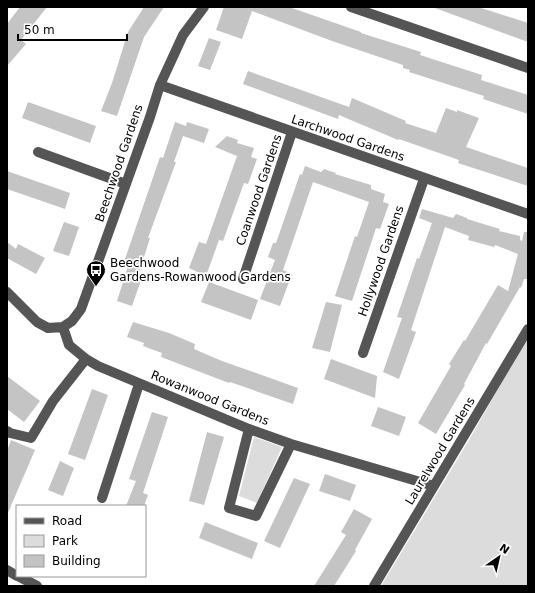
<svg xmlns="http://www.w3.org/2000/svg" width="535" height="593" viewBox="0 0 535 593" font-family="'DejaVu Sans',sans-serif">
<style>
.green{fill:#dcdcdc}
.building{fill:#c4c4c4}
.lines{fill:none;stroke-linecap:round;stroke-linejoin:round}
.minor{stroke:#555;stroke-width:10}
.labels{text-anchor:middle;dominant-baseline:central;stroke-width:3.5;stroke-linejoin:round;paint-order:stroke}
.street-label{font-size:12px;fill:#000;stroke:#fff}
.poi-label{font-size:12px;fill:#000;stroke:#fff;text-anchor:start}
</style>
<rect width="100%" height="100%" fill="#fff"/>
<path class="green" d="M528,336v250h-147l88,-146z
M254,437l28,10 -25,56 -18,-7z"/>
<path class="building" d="M20,7h27l-26,33 5,4 -19,22v-42z
M144,7h20l-20,30 -27,79 -16,-5 11,-28 16,-51z
M224,7h65l72,25v1l60,19 -1,3 62,20 -1,5 47,15v19l-45,-15 1,-3 -75,-24 1,-2 -7,-2v-3l-71,-24 -80,-30 -10,28 -26,-9z
M436,7h42l50,16v19l-93,-34z
M209,38l12,4 -11,28 -12,-4z
M248,71l101,36 3,-9 54,23 -1,2 31,10 10,-25 11,4v-2l22,8 -13,29 62,21v18l-70,-23 1,-3 -60,-21 -1,1 -59,-25 -1,4 -95,-35z
M28,102l68,24 -6,17 -68,-25z
M175,122l11,4 1,-4 22,7 -5,14 -21,-7 -9,26h2l-28,76h2l-12,38 4,1 -10,29 -15,-5 12,-38 -5,-1 36,-105 3,1z
M227,136l11,4 -1,3 17,5 -3,9 6,2 -9,25 -4,-1 -21,58 -4,-1 -13,36 -17,-8 10,-26 7,2 31,-88 -22,-9z
M305,166l16,6 3,-3 12,4 -1,1 36,11v4l14,5 -2,8 6,2 -9,25 -4,-1 -24,73 -17,-5 20,-60 2,1 12,-35 -56,-20 -30,88 9,4 -12,32 -20,-7 15,-39 -7,-3 5,-14h3l24,-69 2,1z
M7,171l63,22 -5,16 -58,-20z
M422,209l31,9 3,-4 11,4v1l33,10 -1,2 21,5v4l2,1 2,-9h4v47h-4l-3,9 -1,-1 -33,57 -1,-1 -22,41 1,1 -29,49 -18,-11 33,-57 -2,-2 15,-24 1,1 33,-56 10,6 10,-37 -23,-9 -1,2 -26,-7 1,-4 -24,-9 -34,103 5,2 -17,47 -16,-7 19,-54 -5,-1 20,-59 2,1 13,-36 -13,-5z
M64,222l15,5 -10,29 -16,-5z
M7,242l9,7 2,-5 27,14 -9,16 -29,-16z
M209,282l49,18 -7,20 -50,-18z
M326,302l16,3 -12,47 -18,-4z
M133,322l36,11 26,11 -1,5 28,12 76,27 -5,16 -63,-22 -1,1 -68,-26 1,-4 -19,-7 1,-3 -17,-6z
M331,359l46,17 -2,22 -51,-19z
M7,376l33,25 -16,21 -17,-13z
M92,389l16,6 -23,65 -17,-6z
M378,407l28,10 -7,19 -28,-10z
M152,412l16,5 -25,76 5,2 -4,11h-18l10,-25 -7,-2z
M207,432l17,5 -20,68 -15,-4z
M11,440l24,10 -28,65v-64z
M60,461l14,7 -11,28 -15,-6z
M325,474l31,11 -6,16 -31,-10z
M294,478l16,6 -30,64 -16,-7z
M354,509l18,10 -17,31 1,1 -22,35h-20l32,-51 -5,-3z
M205,522l53,21 -6,16 -53,-21z"/>
<g class="lines">
<path class="minor" d="M351,7l177,61
M160,85l368,129
M38,152l88,32
M243,279l49,-147
M7,292l30,30 11,6 15,-1 6,18 17,14 12,7 151,63 42,15 143,42
M63,327l9,-6 9,-12 69,-192 10,-32 23,-50 21,-28
M363,353l61,-174
M249,429l-20,79 27,8 35,-72
M7,431l3,2 21,5 22,-37 33,-42
M102,498l37,-114
M7,570l10,6
M18,576l19,10
M374,586l154,-257"/>
</g>
<defs>
<symbol id="bus-pin" viewBox="-11 -11 22 30"><path d="M0 17L-7.5 6A9.5 9.5 0 1 1 7.5 6Z" fill="#000" stroke="#fff"/><path d="M-5-6H5V4H4V6H2V4H-2V6H-4V4H-5ZM-3.5-4V0h7V-4ZM-3.5 1.2v1.5H-2V1.2ZM2 1.2v1.5H3.5V1.2Z" fill="#fff"/></symbol>
</defs>
<g fill-rule="evenodd">
<use href="#bus-pin" x="85" y="259" width="22" height="30"/>
</g>
<g class="labels">
<g class="street-label">
<text transform="translate(348 138) rotate(19)">Larchwood Gardens</text>
<text transform="translate(119 163) rotate(-71)">Beechwood Gardens</text>
<text transform="translate(259 190) rotate(-71)">Coanwood Gardens</text>
<text transform="translate(381 261) rotate(-71)">Hollywood Gardens</text>
<text transform="translate(210 398) rotate(22)">Rowanwood Gardens</text>
<text transform="translate(440 451) rotate(-59)">Laurelwood Gardens</text>
</g>
<g class="poi-label">
<text x="110" y="263">Beechwood<tspan x="110" dy="14">Gardens-Rowanwood Gardens</tspan></text>
</g>
</g>
<rect width="535" height="593" fill="none" stroke="#000000" stroke-width="16"/>
<rect x="16" y="505" width="130" height="72" fill="#ffffff" stroke="#999999"/>
<rect x="24" y="518" width="20" height="6" fill="#555555" stroke="#999999"/>
<text x="52" y="525" font-size="12" fill="#000000">Road</text>
<rect x="24" y="535" width="20" height="12" fill="#dcdcdc" stroke="#999999"/>
<text x="52" y="545" font-size="12" fill="#000000">Park</text>
<rect x="24" y="555" width="20" height="12" fill="#c4c4c4" stroke="#999999"/>
<text x="52" y="565" font-size="12" fill="#000000">Building</text>
<g transform="translate(499 557) rotate(34)" stroke="#ffffff" stroke-width="3" paint-order="stroke">
<path d="M0-3L7 15L0 10L-7 15Z" fill="#000000"/>
<text y="-6" font-size="11" font-weight="bold" text-anchor="middle" fill="#000000">N</text>
</g>
<path d="M18 34v6h109v-6" fill="none" stroke="#000000" stroke-width="2"/>
<text x="24" y="34" font-size="12" fill="#000000" stroke="#ffffff" stroke-width="3" paint-order="stroke">50 m</text>
</svg>
